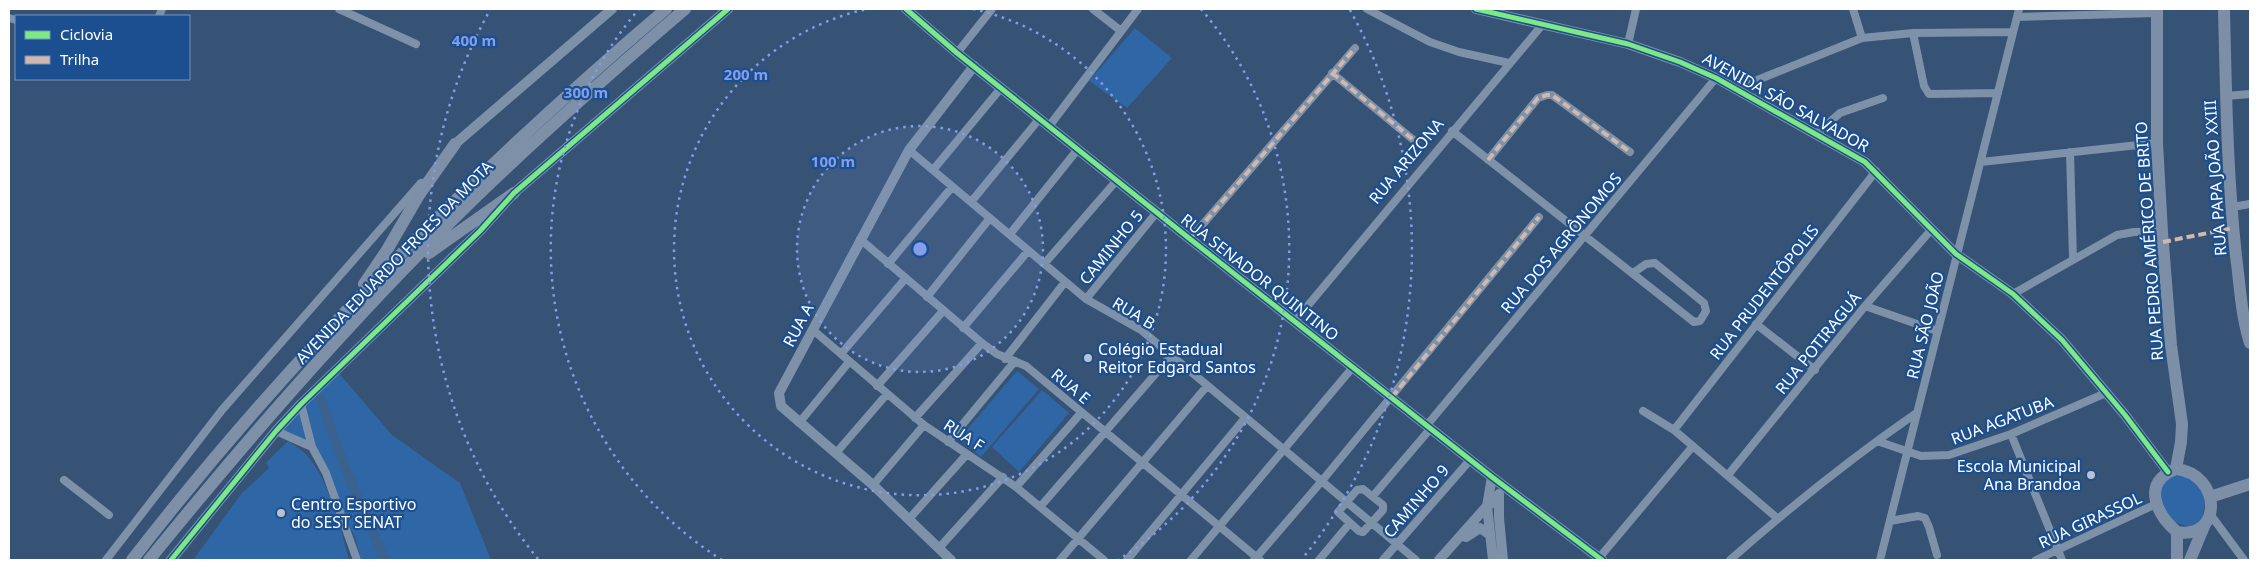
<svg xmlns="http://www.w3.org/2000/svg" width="2259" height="569" viewBox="0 0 2259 569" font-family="'Noto Sans',sans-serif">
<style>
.green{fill:#2f66a5}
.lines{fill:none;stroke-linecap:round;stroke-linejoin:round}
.canal{stroke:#3b618d;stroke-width:9}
.minor{stroke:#7d92a8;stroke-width:8}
.tertiary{stroke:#7d92a8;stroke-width:10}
.primary{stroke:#7d8ea7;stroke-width:12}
.trunk{stroke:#7e90a7;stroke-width:12}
.quiet{stroke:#d1b7ad;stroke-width:4;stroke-dasharray:8 4;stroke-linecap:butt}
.cycleway-casing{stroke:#1b4f8f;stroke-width:8}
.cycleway{stroke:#7ce984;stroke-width:5}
.ring{fill:none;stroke:#839eea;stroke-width:2.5;stroke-dasharray:2.5 5}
.poi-dot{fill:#b9c2ce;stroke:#1b4f8f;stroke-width:2}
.labels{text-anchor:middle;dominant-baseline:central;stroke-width:4.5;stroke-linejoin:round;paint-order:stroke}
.street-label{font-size:16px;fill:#fff;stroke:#1b4f8f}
.poi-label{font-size:16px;fill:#fff;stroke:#1b4f8f;text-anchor:start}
.centre{fill:#839eea;stroke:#1b4f8f;stroke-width:2.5}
.ring-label{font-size:15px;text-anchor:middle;font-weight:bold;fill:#839eea;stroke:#1b4f8f;stroke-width:4.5;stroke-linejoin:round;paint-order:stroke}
</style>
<rect width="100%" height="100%" fill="#365274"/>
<path class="green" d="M1135,28l37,30 -45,50 -38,-27z
M337,371l55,64 68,48 31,77h-130l-6,-23 -43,-90 -35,-16z
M1017,371l22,18 -58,68 -22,-18z
M1042,390l27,23 -50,59 -27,-25z
M288,441c7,5 16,10 21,17 21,25 32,72 40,102h-156l49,-67 27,-25 -3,-5z
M2173,475l18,2c14,15 16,22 11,43l-10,7 -21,-5 -10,-17 -1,-19z"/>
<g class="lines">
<path class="canal" d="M320,398l25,69 40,93"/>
<path class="minor" d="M339,9l77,35
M1093,9l28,22
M1367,9l63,33 29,10 50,11
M1853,9l9,29
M159,16l3,-7
M2017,17l139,-4
M9,18l7,2
M1913,33l11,53 5,8 69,-1
M1628,44l8,-35
M957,53l35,-44
M1332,73l84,69
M1735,89l127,-51 51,-5 100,-1
M2226,96l24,-2
M1050,125l88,-116
M1452,131l242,191 6,-1 6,-10 -2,-8 -49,-40 -9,1 -13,9
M1816,134l24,-21 43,-15
M909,150l177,149 55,31 275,230
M2070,152l3,107
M1488,160l50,-62 9,-3h5l78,57
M1981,162l176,-19
M933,170l68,-82
M971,202l69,-84
M2232,207l18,-3
M1010,234l68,-85
M860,239l122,104 15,11 29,12 234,194
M1190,239l165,-191
M1045,263l72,-83
M888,264l64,-77
M2013,294l104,-59 17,-3h28
M927,297l63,-79
M1086,299l71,-87
M1865,306l72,25
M1295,321l248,-297
M1756,324l59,46
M963,328l65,-77
M813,330l111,95 92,62 88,73
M841,354l64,-75
M1005,359l60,-77
M877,386l66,-75
M301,404l11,43 14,26 31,87
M1643,411l31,19 103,88
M915,418l67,-75
M799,423l50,-61
M1427,425l289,-347
M1674,430l202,-259
M276,431l36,16
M2011,434l51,126
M1877,441l44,15 28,-1 62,-21 95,-41
M948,442l67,-81
M836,453l51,-59
M1728,475l137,-169 66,-76
M64,480l45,35
M873,485l51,-60
M1016,487l65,-74
M1363,489l20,16v5l-20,22 -4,-1 -21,-19 19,-22z
M1373,496l58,-68
M1040,507l131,-151
M2210,514l34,46
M909,519l58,-65
M1890,521l28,-5 7,2 4,9 8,28
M939,548l64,-71
M1599,558l94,-112
M106,560l116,-150 199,-227
M1060,560l147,-174
M1127,560l118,-142
M1191,560l162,-193
M1254,560l67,-78 218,-265
M1319,560l31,-37
M1383,560l87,-100
M1730,560c59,-52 120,-101 185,-146
M1880,560l139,-551
M2036,560l120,-56"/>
<path class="tertiary" d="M906,9l51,44 233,186 302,238 110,83
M1476,9l152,35 52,18 36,16 149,84 91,92 57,40 49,46 63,75 43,57
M455,144l157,-135
M1492,477l-5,29 6,54
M1499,494v24l4,42
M1466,537l14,-9 10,7
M171,560l105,-129 25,-27 179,-173 34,-38 214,-184
M951,560l-78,-75 -92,-79 -2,-13 130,-243 65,-84
M1439,560l48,-54 12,-7"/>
<path class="primary" d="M2157,9v134l5,89 9,113 11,79 -1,18 -5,27
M2224,9c2,82 3,165 12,247 4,29 5,59 14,87
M2176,469c46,5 47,71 1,63 -21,-18 -36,-50 -1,-63z
M2210,497l40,-13
M2177,532v28
M2190,560l15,-36"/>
<path class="trunk" d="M429,253l85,-60
M364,284l23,-34 32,-55 36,-51
M132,560c157,-203 339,-385 534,-551
M149,560c103,-127 211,-251 329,-365 67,-65 137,-126 207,-186"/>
<path class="quiet" d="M1332,73l84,69
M1488,160l50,-62 9,-3h5l78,57
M1190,239l165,-191
M2163,242l70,-14
M1392,397l147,-180"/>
<defs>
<path id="cycleway" d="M906,9l51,44 233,186 302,238 110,83
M1476,9l152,35 52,18 36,16 149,84 91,92 57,40 49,46 63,75 43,57
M171,560l105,-129 25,-27 179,-173 34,-38 214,-184"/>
</defs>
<use href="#cycleway" class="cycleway-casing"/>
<use href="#cycleway" class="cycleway"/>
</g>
<circle cx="920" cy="249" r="123" fill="#839eea" fill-opacity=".12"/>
<g class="ring">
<circle cx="920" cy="249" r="123"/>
<path d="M973 9A246 246 0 1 1 867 9"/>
<path d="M722 560A369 369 0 0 1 639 9M1201 9A369 369 0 0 1 1118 560"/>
<path d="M538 559A492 492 0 0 1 490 10M1350 10A492 492 0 0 1 1302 559"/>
</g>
<g class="poi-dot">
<circle cx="1088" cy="358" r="5"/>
<circle cx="2091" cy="475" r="5"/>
<circle cx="281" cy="513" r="5"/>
</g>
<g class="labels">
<g class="street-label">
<text transform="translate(1786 102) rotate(29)">AVENIDA SÃO SALVADOR</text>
<text transform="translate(1406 161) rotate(-50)">RUA ARIZONA</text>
<text transform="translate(2215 178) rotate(-94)">RUA PAPA JOÃO XXIII</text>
<text transform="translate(2149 241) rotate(-94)">RUA PEDRO AMÉRICO DE BRITO</text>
<text transform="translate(1561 243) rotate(-50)">RUA DOS AGRÔNOMOS</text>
<text transform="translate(1111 247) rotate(-51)">CAMINHO 5</text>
<text transform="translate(394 262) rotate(-46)">AVENIDA EDUARDO FROES DA MOTA</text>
<text transform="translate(1260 277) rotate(38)">RUA SENADOR QUINTINO</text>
<text transform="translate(1764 292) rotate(-52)">RUA PRUDENTÔPOLIS</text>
<text transform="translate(1134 313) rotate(31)">RUA B</text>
<text transform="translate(798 325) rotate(-62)">RUA A</text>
<text transform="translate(1925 325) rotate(-76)">RUA SÃO JOÃO</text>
<text transform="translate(1818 343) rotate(-51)">RUA POTIRAGUÁ</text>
<text transform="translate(1071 386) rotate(40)">RUA E</text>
<text transform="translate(2002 420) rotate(-21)">RUA AGATUBA</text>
<text transform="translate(964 435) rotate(33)">RUA F</text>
<text transform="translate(1416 501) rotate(-49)">CAMINHO 9</text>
<text transform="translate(2090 520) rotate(-25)">RUA GIRASSOL</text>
</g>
<g class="poi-label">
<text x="1098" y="349">Colégio Estadual<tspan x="1098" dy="18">Reitor Edgard Santos</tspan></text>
<text x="2081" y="466" text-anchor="end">Escola Municipal<tspan x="2081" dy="18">Ana Brandoa</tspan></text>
<text x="291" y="504">Centro Esportivo<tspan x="291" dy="18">do SEST SENAT</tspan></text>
</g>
</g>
<circle cx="920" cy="249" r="8" class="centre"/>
<g class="ring-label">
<text x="474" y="46">400 m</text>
<text x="746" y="80">200 m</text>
<text x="586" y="98">300 m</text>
<text x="833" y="167">100 m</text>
</g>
<rect width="2259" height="569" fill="none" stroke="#ffffff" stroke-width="20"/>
<rect x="15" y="15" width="175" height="65" fill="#1b4f8f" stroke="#7695bc"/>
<rect x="25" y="31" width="25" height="8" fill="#7ce984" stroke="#7695bc"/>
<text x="60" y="40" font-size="15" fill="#ffffff">Ciclovia</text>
<rect x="25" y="56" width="25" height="8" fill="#d1b7ad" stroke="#7695bc"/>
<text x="60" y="65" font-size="15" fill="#ffffff">Trilha</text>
</svg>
